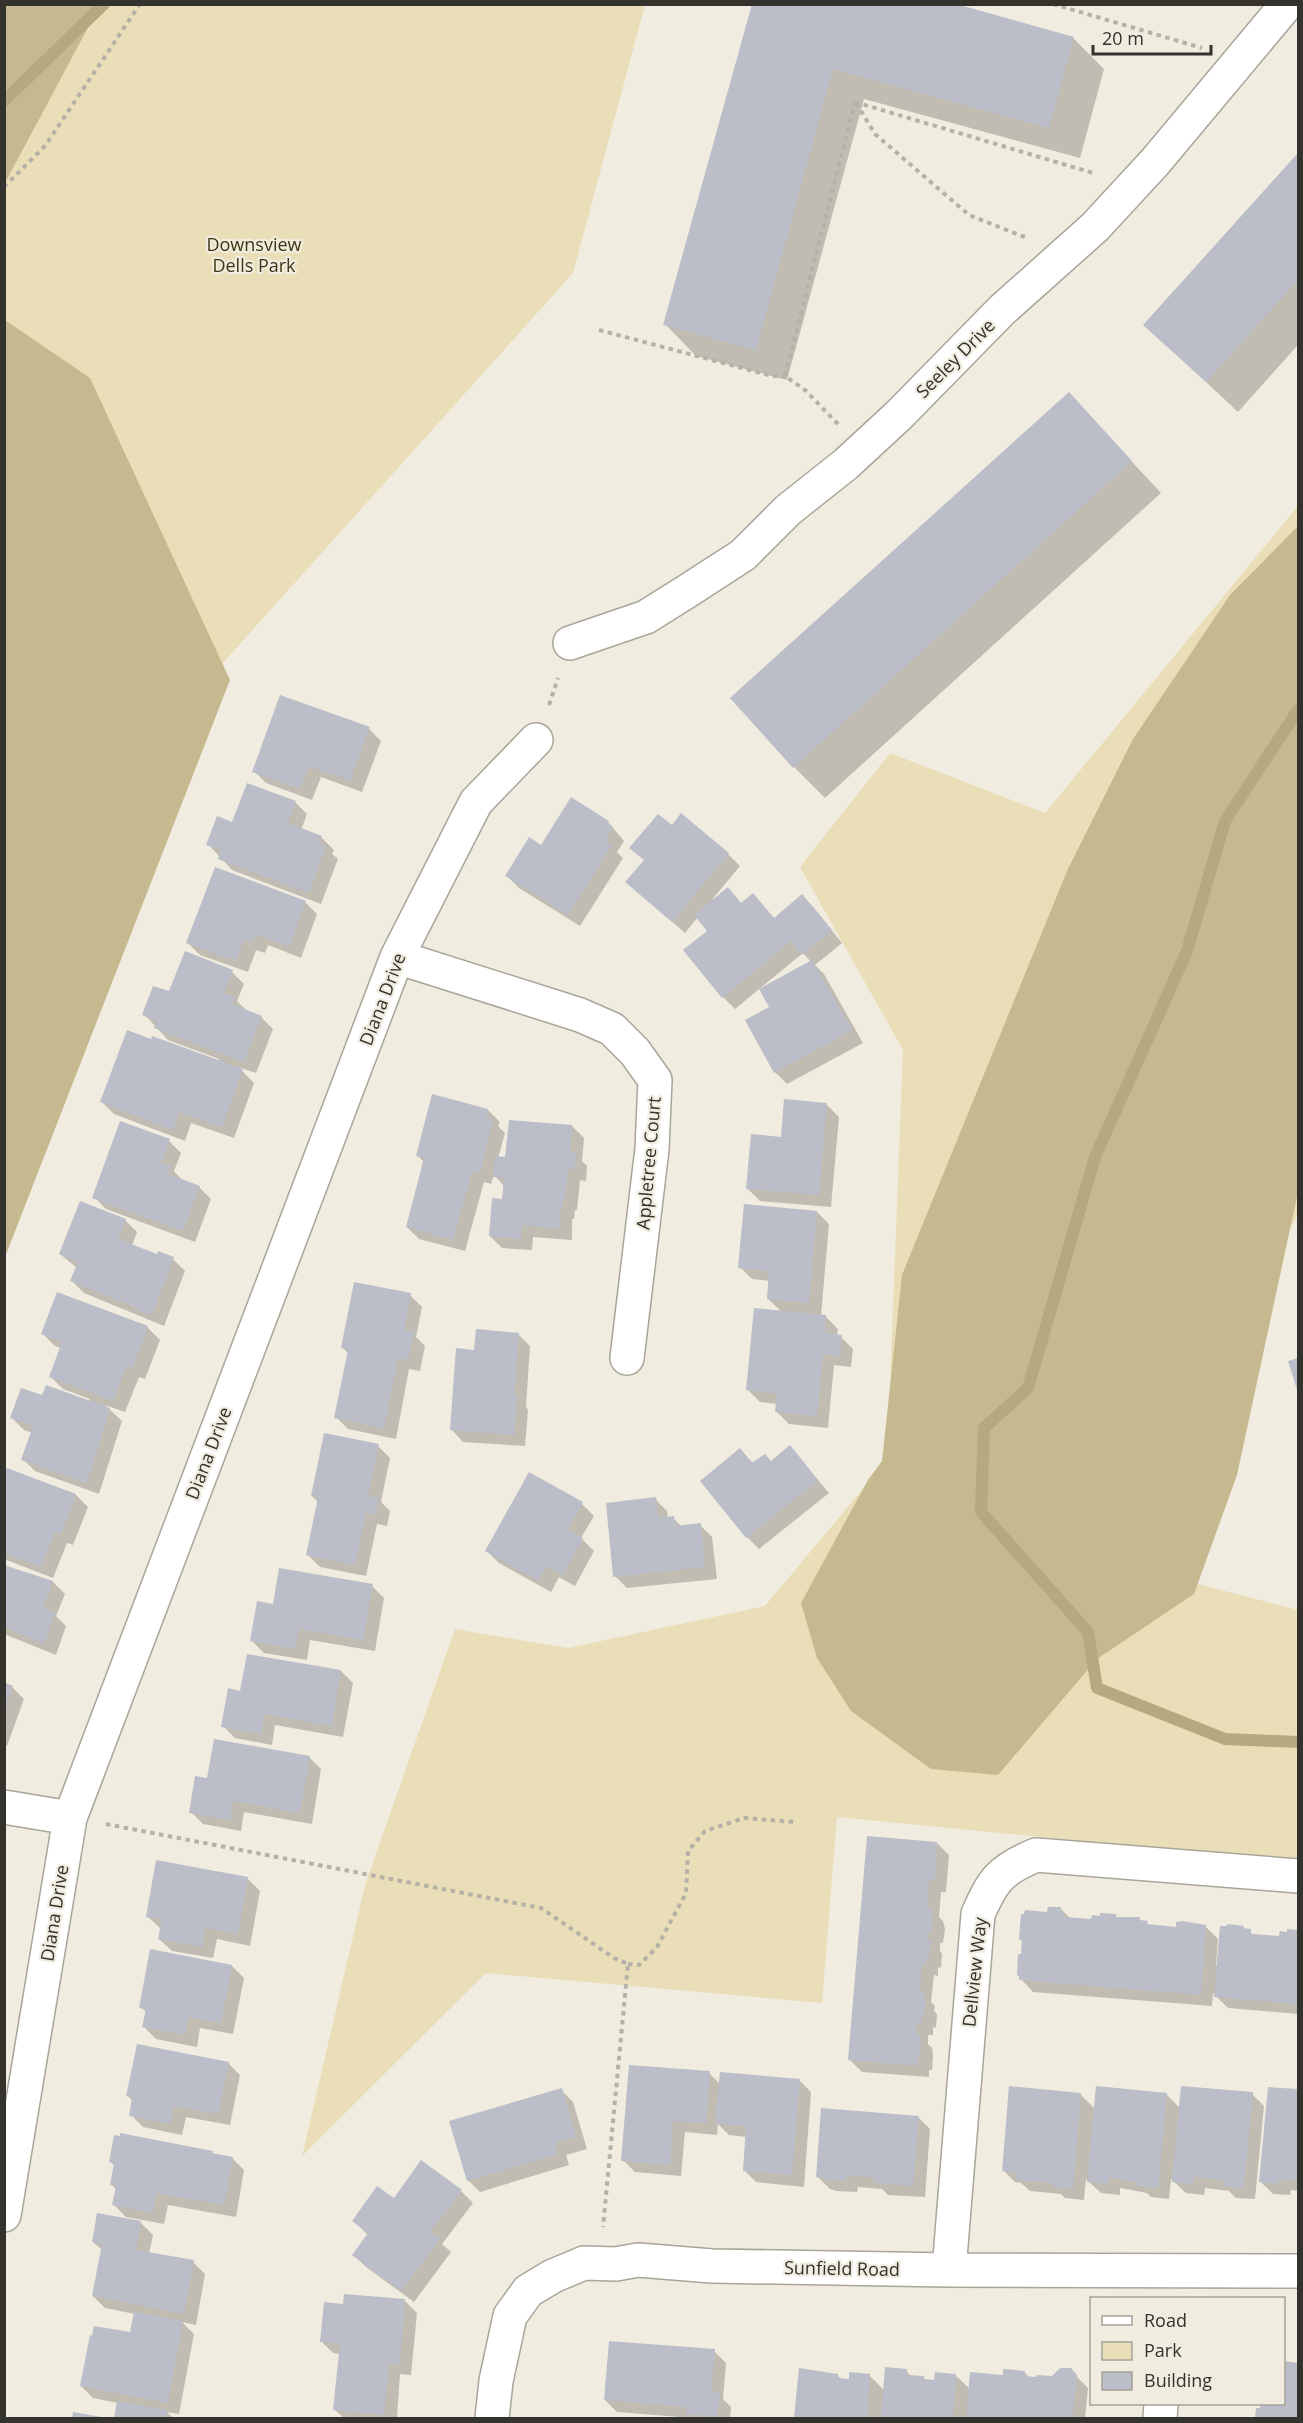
<svg xmlns="http://www.w3.org/2000/svg" width="1303" height="2423" viewBox="0 0 1303 2423" font-family="'Open Sans',sans-serif">
<style>
.green{fill:#eadeb9}
.forest{fill:#c7b98f}
.shadow{fill:#0003}
.lines{fill:none;stroke-linecap:round;stroke-linejoin:round}
.stream{stroke:#b6a97f;stroke-width:12}
.building{fill:#bbbdc9}
.street-casing{stroke:#a9a599;stroke-width:36}
.path{stroke:#b4b1a7;stroke-width:4;stroke-dasharray:4.5 4.5;stroke-linecap:butt}
.street{stroke:#fff;stroke-width:33}
.labels{text-anchor:middle;dominant-baseline:central;stroke-width:4.5;stroke-linejoin:round;paint-order:stroke}
.park-label{font-size:18px;fill:#3f3411;stroke:#f0ecdf}
.street-label{font-size:18px;fill:#33322d;stroke:#f0ecdf}
</style>
<rect width="100%" height="100%" fill="#f0ecdf"/>
<path class="green" d="M5,5h640l-72,268 -351,391 -217,578z
M1298,506v708l-14,28 -101,338 115,30v252l-461,-45 -15,186 -336,-30 -184,183 63,-271 90,-256 113,19 197,-42 122,-146 16,-410 -103,-183 90,-114 155,60z"/>
<path class="forest" d="M5,4l95,1 -95,178 -1,-178z
M5,320l85,58 140,302 -225,577z
M1298,526v666l-61,283 -43,119 -97,65 -99,116 -67,-6 -80,-58 -34,-53 -16,-55 67,-123 14,-19 20,-186 165,-404 66,-132 97,-144z"/>
<path class="shadow" d="M754,4l319,34 31,31 -24,89 -216,-59 -77,281 -91,-24 -31,-32z
M1298,155v190l-60,67 -93,-87z
M1069,394l92,99 -336,305 -31,-31z
M369,729l12,12 -19,51 -41,-15 -9,23 -46,-17 -12,-12z
M571,799l37,23 16,19 -7,11 6,6 -43,68 -61,-38 -12,-12 35,-29z
M295,802l12,12 -6,16 20,7 13,13 -2,4 6,5 -17,45 -89,-34 -24,-26 25,-20z
M672,827l56,27 12,12 -29,35 17,-12 14,15 11,-9 22,24 27,-23 12,12 28,35 -27,22 9,9 39,69 -76,41 -12,-12 -28,-51 24,-13 40,-46 -8,-9 -68,56 -12,-12 -14,-66 -11,-14 -13,16 -58,-51 18,-21 -14,-13z
M305,902l12,12 -16,44 -33,-13 -3,8 -9,-3 -8,22 -48,-17 -12,-12z
M185,953l47,19 12,12 -7,17 9,9 15,7 12,12 -17,44 -18,-6 16,16 -20,55 -43,-15 -6,18 -71,-27 -12,-12 116,-40 1,-3 -51,-19 -24,-26 25,-21z
M827,1105l12,12 -8,90 -71,-6 -12,-12 34,-50z
M488,1110l12,12 -2,4 7,7 -7,25 8,1 66,-33 12,12 -2,23 5,5 -1,15 -6,-1 -3,30h-2l-1,9h-2v21l-39,-3 -1,13 -30,-2 -12,-12 13,-36 1,-14 -10,-11 -3,9 -7,-2 -19,69 -46,-12 -12,-12 17,-65 -6,-6z
M169,1141l12,12 -7,18 8,9 17,7 12,12 -16,43 -89,-33 -12,-12z
M817,1212l12,12 -8,92 5,1 12,12 -1,7 4,1 12,12 -2,18 -17,-2 -6,63 -39,-4 -12,-12v-8l-17,-2 -12,-12 34,-78 -14,-13 2,-18 -18,-2 -12,-12z
M125,1220l12,12 -5,14 26,10 1,-3 14,6 12,12 -21,55 -80,-33 -12,-12 5,-13 -17,-14z
M58,1294l90,34 12,12 -15,39 -6,-2 -14,35 -20,-7 17,16 -23,73 -64,-23 -12,-12 10,-26 -9,-3 -12,-12 31,-21 46,5 1,-3 -27,-10 -12,-12 10,-29 -6,-2 -12,-12z
M410,1295l12,12 -6,30 9,9 -5,25 -11,-2 -13,70 -48,-10 -12,-12 13,-63 -6,-6z
M518,1334l12,12 -4,61 2,3 -3,36 -62,-4 -12,-13 25,-78z
M378,1446l12,12 -9,44 9,9 -3,15 -10,-2 -11,52 -46,-9 -12,-12 10,-53 -6,-6z
M790,1447l39,46 -70,56 -12,-12 -7,-87 14,14 18,-1z
M8,1470l68,25 12,12 -15,38 -6,-2 -14,35 -49,-19v-80z
M655,1499l12,12 1,7h5l9,9 18,-2 12,12 5,42 -90,9 -12,-12z
M582,1504l12,12 -13,22 13,13 -19,35 -16,-9 -8,15 -52,-29 -12,-12z
M4,1566l49,16 12,12 -9,22 10,10 -10,29 -52,-21z
M372,1586l12,12 -9,53 -65,-11 -3,20 -43,-7 -12,-12 22,-36z
M341,1671l12,12 -10,54 -68,-12 -3,20 -37,-7 -12,-12 19,-33z
M4,1684l8,3 12,12 -17,47 -3,-1z
M309,1757l12,12 -9,55 -68,-12 -3,19 -38,-7 -12,-12 17,-33z
M937,1843l12,12 -3,37h-5l-2,25 4,4 2,8 -2,14h-3v8l2,3 -1,14 -3,-1v9l-4,-1 -3,27 4,4 -1,5 3,3 -1,14 -3,-1v8h-5v9l4,4 1,8 -1,14h-3v7l-67,-5 -12,-12z
M248,1879l12,12 -10,55 -33,-7 -4,19 -41,-7 -13,-12 2,-10 -14,-13z
M1061,1909l10,10 22,2 22,-5 3,3h21l12,7 26,2 29,-1 12,12 -2,27h3l24,-39 12,9 26,2 7,-4 1,-3 9,1v82l-70,-6 -15,-15 -1,13 -179,-14 -12,-13 2,-37 -3,-3 29,-25z
M232,1966l12,12 -11,56 -33,-6 -3,19 -41,-8 -12,-12 3,-14 -6,-6z
M228,2063l12,12 -10,50 -44,-8 -4,18 -39,-8 -12,-12 2,-14 -5,-5z
M709,2073l11,11 79,-4 12,12 -7,95 -48,-5 -12,-12 3,-33 -18,-2 -11,-11 -1,11 -32,-3 -4,44 -46,-4 -12,-12z
M1269,2088l29,3v100l-7,-1 -1,5 -17,-1 -12,-12z
M561,2090l12,12 14,47 -21,6 3,10 -89,27 -12,-12z
M1080,2094l15,15 71,-15 15,15 71,-15 12,12 -9,93 -19,-1 -7,-7 -24,-3 -1,7 -18,-2 -15,-14 -2,20 -18,-2 -4,-4 -27,-5v7l-19,-2 -15,-14 -2,21 -19,-2 -4,-4 -31,-3 -9,-8 -6,-1 -12,-12z
M918,2117l12,12 -5,68 -37,-2 -6,-6 -24,-2 -1,5 -21,-1 -6,-2 -12,-12z
M212,2152l3,3 17,3 12,12 -8,47 -68,-12 -4,19 -38,-7 -12,-12 3,-15 -5,-5 3,-19 -4,-4z
M461,2191l12,12 -31,41 9,8 -37,50 -48,-35 -12,-12 14,-20 -14,-14 40,-21z
M141,2223l12,12 -4,19 44,8 12,12 -9,51 -14,-3 12,12 -15,80 -12,-2 6,6h-57l2,-15 -25,-5 -12,-12 50,-52 4,-20 -30,-6 -12,-12 9,-46 -9,-8z
M405,2301l12,12 -6,62 -11,-1 -3,44h-53l-9,-8 5,-56 -7,-1 -12,-12 23,-36z
M714,2351l12,12 -3,36 8,8 -1,11h-38l-75,-6 -12,-12z
M1284,2362l14,2v54h-42l1,-9 5,1v-6h22z
M800,2370l37,5 5,5h8l20,-4 14,14 22,-19 6,6 12,1 2,2 9,1 20,-6 15,14 34,-12 20,-5 6,6h23l17,-8 18,18 -3,30h-289z"/>
<g class="lines">
<path class="stream" d="M4,101l100,-97
M1298,710l-73,111 -38,130 -92,206 -67,231 -44,40 -3,84 107,120 9,56 128,51 73,3"/>
</g>
<path class="building" d="M752,4h204l118,33 -25,91 -216,-59 -77,281 -93,-25z
M1298,153v127l-92,102 -63,-57z
M1069,392l63,69 -339,307 -63,-70z
M280,695l90,32 -20,54 -41,-15 -9,23 -48,-17z
M247,783l49,18 -8,22 34,13 -2,7 6,3 -17,47 -91,-34 3,-9 -15,-5 11,-29 15,6z
M571,797l38,24 -2,2 6,4 -8,14 7,4 -44,70 -63,-39 24,-39 12,8z
M681,813l48,40 -57,69 -47,-40 19,-22 -15,-12 29,-34 14,11z
M215,867l91,34 -17,46 -33,-13 -4,8 -8,-3 -8,22 -50,-18z
M728,887l13,16 12,-10 21,25 28,-24 30,36 -30,25 -11,-14 -69,57 -39,-48 24,-19 -13,-16z
M185,951l48,19 -9,23 11,4 -3,7 30,12 -18,46 -90,-34 3,-7 -15,-6 11,-29 16,5z
M812,960l40,70 -78,43 -29,-53 24,-13 -10,-18z
M127,1030l24,9 1,-3 91,33 -21,58 -43,-15 -6,18 -73,-28z
M432,1094l56,15 -2,8 7,2 -13,54 -8,-2 -19,69 -47,-13 18,-69 -8,-2z
M784,1099l43,4 -8,92 -73,-6 5,-55 30,3z
M509,1120l63,5 -2,27 6,1 -1,16h-7l-3,30h-2l-1,9h-2v21l-38,-4 -1,14 -32,-3 3,-38 10,1 2,-21 -11,-1 2,-21 10,1z
M120,1121l50,18 -9,24 10,3 -3,8 32,12 -17,45 -91,-33z
M80,1201l46,18 -8,20 39,15 1,-3 16,6 -22,58 -15,-5 1,-2 -68,-27 8,-19 -19,-8z
M744,1204l73,7 -8,92 -42,-4 2,-28 -31,-3z
M354,1282l57,11 -7,37 10,2 -6,28 -10,-2 -14,70 -50,-10 14,-68 -7,-2z
M57,1292l91,34 -15,42 -6,-2 -14,35 -64,-24 13,-35 -21,-8z
M754,1308l72,7 -1,18 17,2 -2,21 -17,-2 -6,62 -42,-4 2,-18 -31,-4z
M476,1329l43,4 -5,63h3l-3,39 -64,-5 6,-82 18,2z
M1298,1358v35l-10,-32z
M46,1385l64,23 -23,75 -66,-23 12,-34 -23,-8 11,-30 21,7z
M324,1433l55,11 -11,52 11,2 -4,17 -9,-2 -11,52 -49,-10 12,-57 -7,-2z
M790,1445l28,35 -72,58 -46,-57 40,-33 12,15 13,-9 6,7z
M7,1468l69,26 -15,40 -6,-2 -14,35 -37,-14v-78z
M529,1472l54,30 -15,27 15,9 -20,37 -16,-9 -9,15 -53,-30z
M656,1497l2,21 16,-2 1,10 26,-3 4,44 -92,10 -7,-74z
M4,1565l49,16 -10,27 12,5 -11,31 -40,-17z
M279,1568l94,16 -10,56 -64,-11 -4,20 -45,-8 7,-40 16,3z
M247,1654l94,16 -9,56 -68,-12 -3,20 -40,-7 7,-39 12,3z
M4,1682l9,4 -8,22h-1z
M214,1739l96,17 -10,57 -67,-12 -3,19 -41,-7 6,-37 12,2z
M867,1836l70,6 -2,38h-6l-2,27 5,1 -1,8 2,-1 -1,17h-3l-1,8h3l-2,17 -2,-1 -1,8h-4l-2,28h4l-1,8 3,1 -2,16 -2,-1 -1,8 -4,-1 -1,11 4,1v7h2l-5,24 -69,-6z
M156,1860l92,17 -10,57 -33,-6 -3,19 -44,-8 4,-20 -16,-2z
M1048,1907h13v6h3v4l27,2 1,-4 8,1v-3l16,1v3h24l-1,3 9,1 -1,3 29,3v-5l7,-1 23,4 -5,70 -182,-15v-4l-2,-1 1,-21h3l1,-14h-3l2,-26h3l1,-4 22,2z
M1227,1924l17,2 -1,2 8,1v5l28,2 1,-5 7,1v-3l11,1v74l-84,-7 6,-71h7z
M150,1949l82,16 -11,58 -33,-6 -3,18 -43,-8 4,-18 -7,-1z
M137,2044l92,18 -11,52 -44,-8 -4,18 -41,-8 3,-19 -6,-1z
M629,2065l81,6 -4,52 -33,-2 -3,44 -49,-4z
M720,2072l80,7 -8,96 -49,-4 3,-45 -31,-2z
M1009,2086l72,7 -8,96 -22,-3v-3l-35,-3v-8l-14,-1z
M1096,2086l71,7 -9,95 -21,-2v-4l-28,-5 -1,7 -21,-2z
M1181,2086l72,6 -9,96 -21,-2 1,-6 -30,-3 -1,7 -21,-2z
M1268,2087l30,2v91l-19,-1 -1,5 -19,-2z
M562,2088l14,49 -21,6 3,11 -91,27 -18,-60z
M821,2108l98,8 -6,70 -39,-3v-5l-28,-3v5l-9,1 -21,-4z
M120,2133l93,18 -1,2 21,4 -9,48 -68,-12 -3,20 -41,-8 4,-19 -6,-1 4,-22 -5,-1 5,-27 6,1z
M421,2160l41,30 -32,42 10,7 -39,52 -49,-36 16,-22 -16,-12 25,-35 17,12z
M97,2213l44,8 -5,29 58,10 -10,54 -92,-18 10,-52 -10,-2z
M344,2294l61,5 -5,65 -11,-1 -5,52 -51,-5 7,-67 -20,-1 4,-40 19,2z
M134,2312l49,9 -15,82 -88,-17 10,-51 2,1 2,-10 36,6z
M609,2341l106,8 -4,43 9,1 -3,24 -31,-3v-7l-82,-7z
M1284,2361l14,2v55h-43l1,-10h4l1,-4h23z
M885,2367l22,2 -1,6 18,1v3l10,1 1,-8 21,2 -3,44h-72z
M799,2368l39,6v4l11,1v-7l21,2 -3,44h-73z
M1060,2368h11l6,7 -5,43h-106l4,-46 33,3v-6l22,2v5l11,1 1,-2 15,1z
M117,2401l50,9 -2,8h-51z
M73,2412l29,5v1h-30z"/>
<g class="lines">
<defs>
<path id="street" d="M570,643l76,-26 43,-27 54,-35 45,-45 58,-46 53,-49 103,-105 93,-83 60,-65 132,-158
M397,957l183,58 32,14 23,23 20,28 -3,69 -25,209
M4,1807l66,11
M4,2215l66,-397 327,-861 79,-155 60,-62
M949,2270l29,-356c15,-34 22,-44 58,-59l262,21
M492,2418l4,-37 14,-65 18,-25 25,-15 31,-13 32,1 22,-4 74,6 237,4 349,1
M1160,2418l1,-14"/>
</defs>
<use href="#street" class="street-casing"/>
<path class="path" d="M1053,4l149,44
M855,102l238,71
M856,103l19,31 94,81 58,23
M4,187l41,-41 95,-142
M599,330l173,46h13
M838,424l-33,-34 -20,-14 70,-274
M549,705l9,-27
M106,1824l435,84 73,50 14,6 -25,263
M628,1964l11,1 18,-18 29,-54 2,-42 17,-20 39,-13 51,4"/>
<use href="#street" class="street"/>
</g>
<g class="labels">
<g class="park-label">
<text x="254" y="244">Downsview<tspan x="254" dy="21">Dells Park</tspan></text>
</g>
<g class="street-label">
<text transform="translate(955 358) rotate(-45)">Seeley Drive</text>
<text transform="translate(382 999) rotate(-69)">Diana Drive</text>
<text transform="translate(648 1163) rotate(-85)">Appletree Court</text>
<text transform="translate(208 1453) rotate(-69)">Diana Drive</text>
<text transform="translate(54 1913) rotate(-81)">Diana Drive</text>
<text transform="translate(974 1972) rotate(-84)">Dellview Way</text>
<text transform="translate(842 2268) rotate(1)">Sunfield Road</text>
</g>
</g>
<rect width="1303" height="2423" fill="none" stroke="#33322d" stroke-width="12"/>
<rect x="1090" y="2297" width="195" height="108" fill="#f0ecdf" stroke="#a4a298" stroke-width="1.5"/>
<rect x="1102" y="2316" width="30" height="9" fill="#ffffff" stroke="#a4a298" stroke-width="1.5"/>
<text x="1144" y="2327" font-size="18" fill="#33322d">Road</text>
<rect x="1102" y="2342" width="30" height="18" fill="#eadeb9" stroke="#a4a298" stroke-width="1.5"/>
<text x="1144" y="2357" font-size="18" fill="#33322d">Park</text>
<rect x="1102" y="2372" width="30" height="18" fill="#bbbdc9" stroke="#a4a298" stroke-width="1.5"/>
<text x="1144" y="2387" font-size="18" fill="#33322d">Building</text>
<path d="M1093 45v9h118v-9" fill="none" stroke="#33322d" stroke-width="3"/>
<text x="1102" y="45" font-size="18" fill="#33322d" stroke="#f0ecdf" stroke-width="4.5" paint-order="stroke">20 m</text>
</svg>
